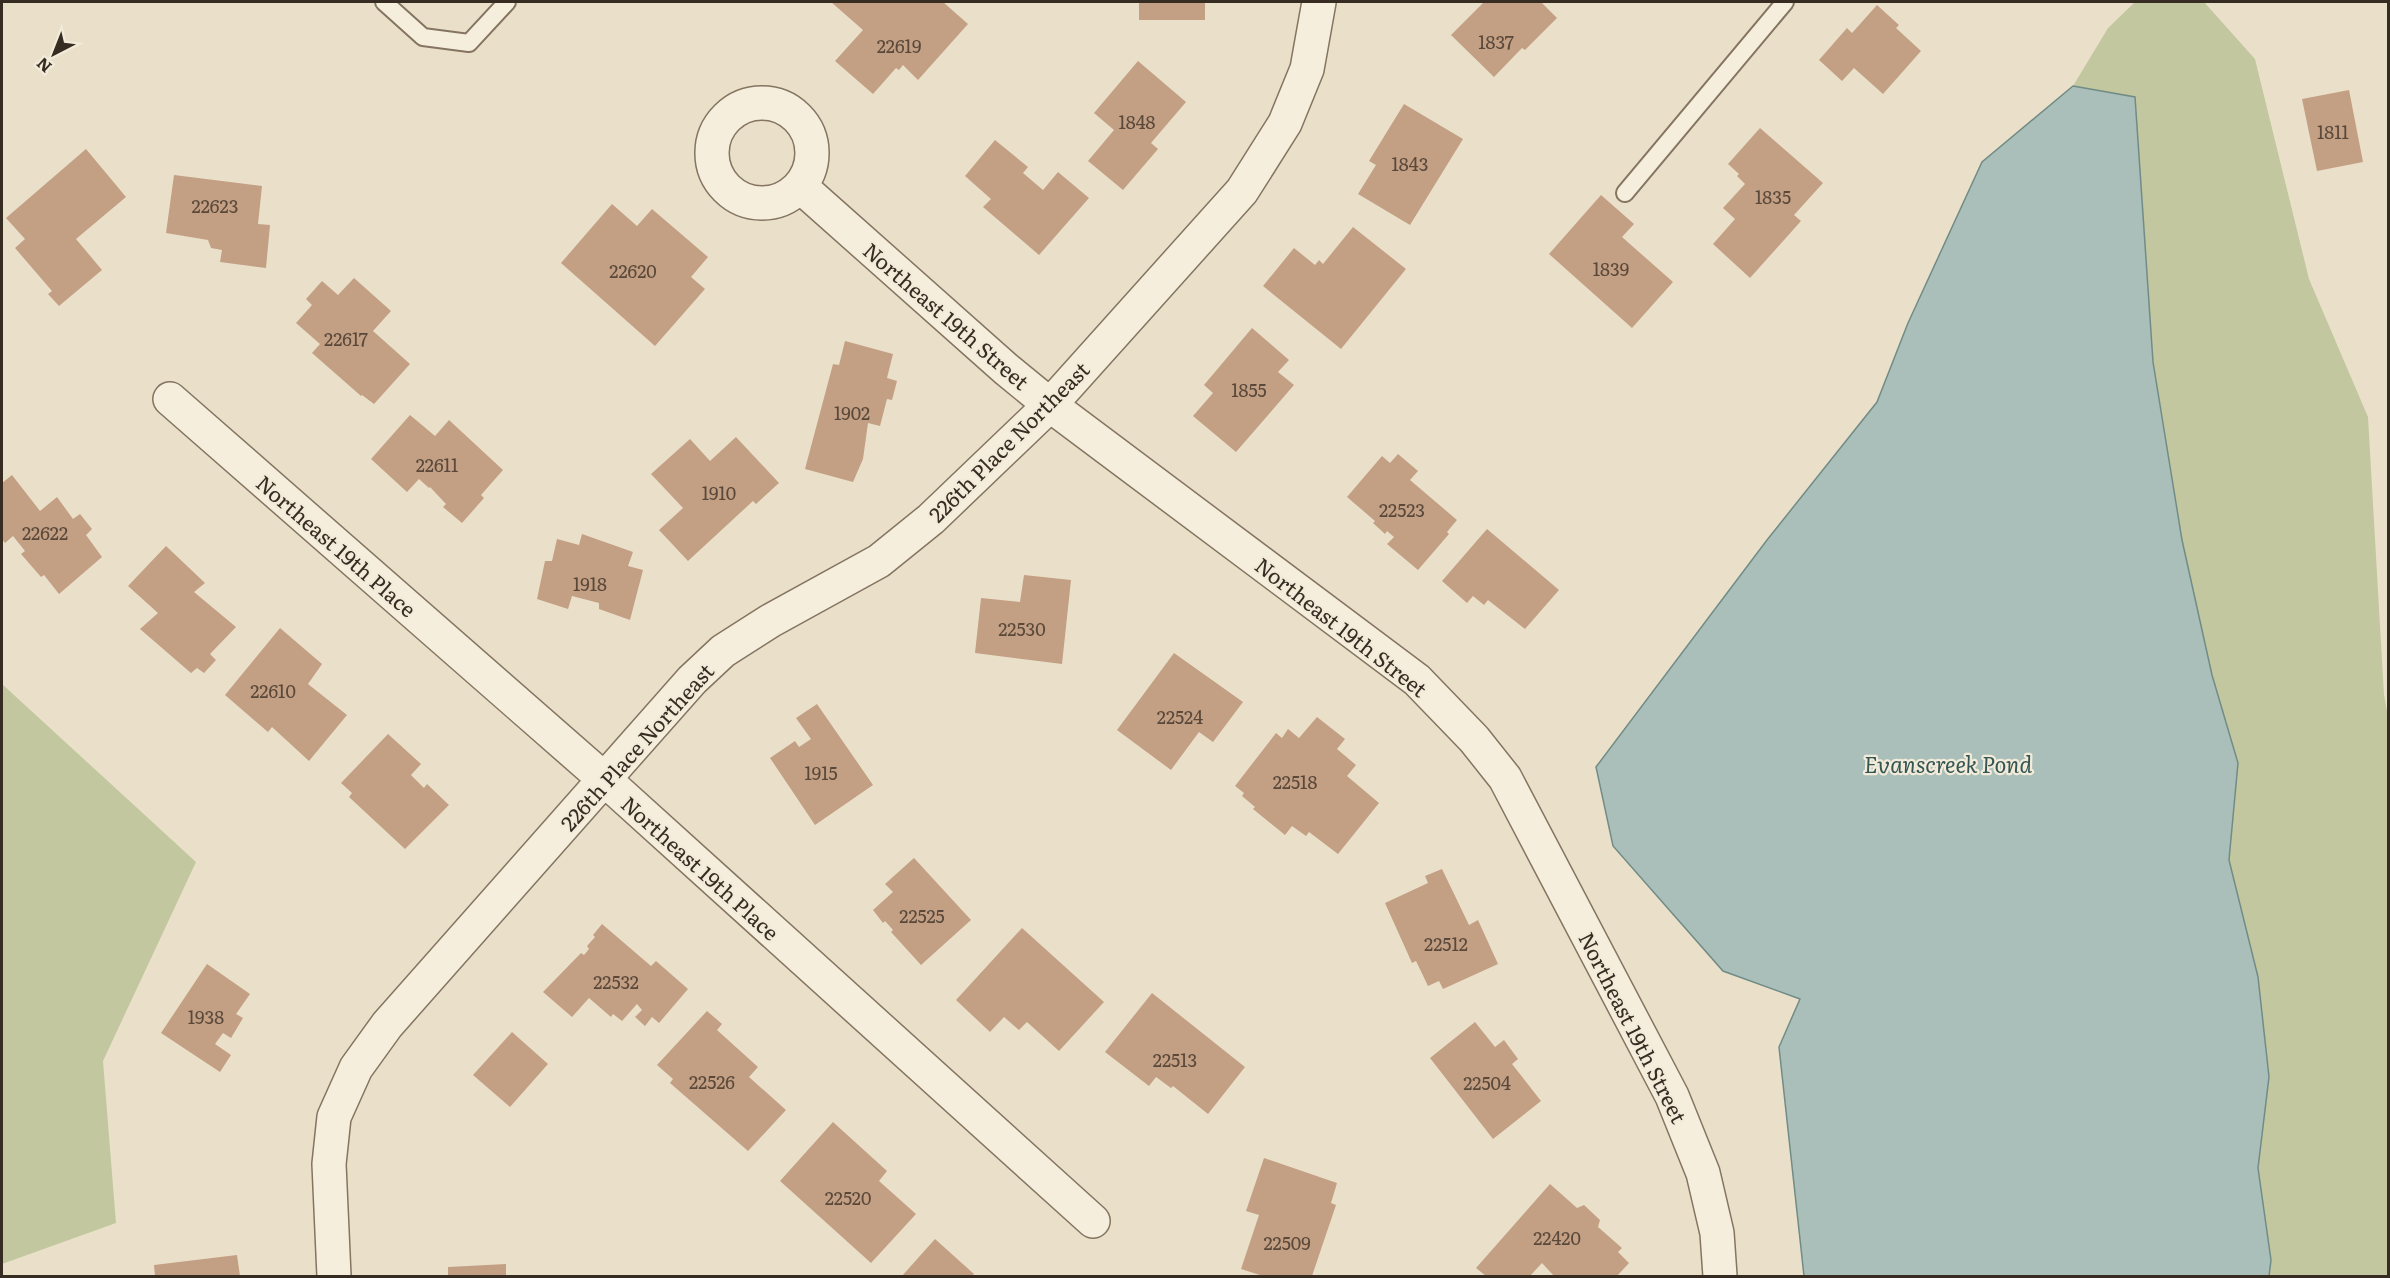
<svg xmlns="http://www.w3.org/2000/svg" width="2390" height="1278" viewBox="0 0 2390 1278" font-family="Literata,serif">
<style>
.green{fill:#c2c79f}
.water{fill:#aabfb9;stroke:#718c86;stroke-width:1.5}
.building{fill:#c39f84}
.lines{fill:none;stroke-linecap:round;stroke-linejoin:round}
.service-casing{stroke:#847460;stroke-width:20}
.minor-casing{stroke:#847460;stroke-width:36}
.service{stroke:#f5eedc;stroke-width:16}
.minor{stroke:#f5eedc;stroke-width:33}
.labels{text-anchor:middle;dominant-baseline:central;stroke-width:4.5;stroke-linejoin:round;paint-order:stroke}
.number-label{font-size:18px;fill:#5a493a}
.street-label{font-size:21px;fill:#372c22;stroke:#f2ebd9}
.water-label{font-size:22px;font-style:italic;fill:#335553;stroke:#f2ebd9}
</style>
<rect width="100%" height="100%" fill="#eae0ca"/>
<path class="green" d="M2135,2h69l51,57 54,220 59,138 16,278 4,22v559h-119l2,-16 -13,-92 11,-91 -11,-100 -29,-117 9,-97 -26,-88 -30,-135 -29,-178 -18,-264 -62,-12 35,-58z
M2,684l194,178 -93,199 13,162 -114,41z"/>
<path class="water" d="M2073,86l62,11 18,265 29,178 30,135 26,88 -9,97 29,117 11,100 -11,91 13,92 -2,16h-465l-25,-229 21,-48 -77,-28 -110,-125 -17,-79 171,-227 110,-138 31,-79 74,-161z"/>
<path class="building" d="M831,2h112l25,22 -50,56 -15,-15 -4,5 -3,-2 -23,26 -38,-33 28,-31z
M1139,2h66v18h-66z
M1484,2h57l16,16 -32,32 -3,-2 -28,29 -43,-42z
M1877,5l22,20 -3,3 25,23 -38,43 -29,-26 -12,13 -23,-21 28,-32 5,5z
M1138,61l48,41 -35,41 7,6 -35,41 -35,-29 26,-31 -20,-17z
M2349,90l14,72 -46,9 -15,-72z
M1404,104l59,35 -53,86 -52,-31 18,-29 -7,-4z
M1760,128l63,55 -29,32 7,6 -51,57 -37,-34 22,-25 -12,-11 22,-24 -8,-8 2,-2 -11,-10z
M995,140l33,27 -5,6 20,17 15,-18 31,26 -50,57 -56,-48 8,-8 -26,-23z
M86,149l40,48 -50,42 26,31 -43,36 -11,-12 4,-3 -37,-43 10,-9 -19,-21z
M174,175l88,11 -4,38 12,1 -4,43 -46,-6 2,-12 -11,-2 -3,-8 -42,-7z
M1601,195l33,29 -12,13 51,45 -41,46 -83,-74z
M612,204l25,22 15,-17 56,48 -17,20 14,12 -50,57 -94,-83z
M1353,227l53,42 -65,80 -78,-63 31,-38 21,17 4,-5 4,4z
M354,278l37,33 -18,20 37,33 -36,40 -12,-9 -1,1 -49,-43 8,-9 -24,-21 16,-18 -6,-6 16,-18 16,14z
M1252,328l37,32 -11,12 16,13 -58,67 -43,-36 20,-23 -9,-8z
M845,341l48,13 -6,24 10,3 -5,19 -5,-1 -7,27 -12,-3 -5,36 -10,23 -48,-13 28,-105 6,1z
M410,415l25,21 14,-16 54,50 -22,25 3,3 -22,25 -19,-16 3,-3 -16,-17 -1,1 -10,-9 -12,13 -36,-33z
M736,437l43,46 -23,21 -3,-3 -65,60 -29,-31 24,-22 -32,-34 39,-35 20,22z
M1398,454l20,17 -8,9 47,40 -10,12 2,2 -31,36 -31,-26 7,-7 -7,-6 -2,3 -12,-11 2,-2 -28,-24 35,-41 8,7z
M12,475l28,36 17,-14 16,22 7,-5 12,15 -6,6 16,22 -43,37 -15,-19 -3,2 -20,-23 4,-3 -12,-15 -8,7 -3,-4v-56z
M1487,529l72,61 -34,39 -37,-29 -4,5 -11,-9 -6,7 -25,-22z
M582,534l51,18 -5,14 15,4 -13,50 -31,-11v-6l-27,-7 -4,13 -31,-10 8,-38h7l5,-22 22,6z
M166,546l39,37 -11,9 42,35 -26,27 6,6 -12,13 -7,-5 -6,5 -51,-44 18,-16 -30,-27z
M1024,575l47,5 -9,84 -87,-11 6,-55 39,4z
M280,628l42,36 -14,20 39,31 -38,46 -37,-34 -4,5 -43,-37z
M1174,653l69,49 -30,40 -14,-10 -28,38 -54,-40z
M817,704l56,81 -58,40 -45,-67 25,-17 4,6 12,-8 -15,-21z
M1317,717l28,22 -8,10 19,16 -9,11 32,27 -41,51 -29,-22 -3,4 -14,-10 -7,9 -32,-26 2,-2 -13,-11 2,-3 -9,-7 41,-53 6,5 6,-9 11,9z
M388,734l33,30 -10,11 13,13 3,-4 22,21 -44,44 -56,-52 3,-4 -11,-10z
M914,858l57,62 -50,45 -30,-33 2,-2 -8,-9 -2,2 -10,-13 20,-18 -8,-8z
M1442,869l27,56 9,-5 20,44 -55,25 -4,-8 -11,5 -12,-25 -4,2 -27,-60 43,-20 -3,-7z
M602,924l49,42 5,-5 32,28 -29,34 -7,-6 -7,9 -10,-9 7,-7 -5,-6 -15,17 -9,-7 -2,3 -22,-19 -17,19 -29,-25 38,-39 3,2 5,-6 -2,-3 8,-9 -2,-2z
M1022,928l82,74 -45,49 -32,-29 -8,8 -15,-13 -14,15 -34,-32z
M207,964l43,30 -14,20 7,4 -12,20 -8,-5 -8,11 16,11 -11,17 -59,-39z
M1152,993l93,74 -37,47 -35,-28 -2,2 -15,-11 -7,9 -44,-34z
M707,1011l15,13 -5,6 41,37 -9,10 37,33 -38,41 -78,-68 3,-4 -16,-14z
M1475,1022l20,25 9,-7 14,19 -6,5 29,37 -48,38 -63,-81z
M512,1032l36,32 -38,43 -37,-32z
M833,1122l54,49 -8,10 37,33 -45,49 -91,-82z
M1264,1158l73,25 -6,20 5,2 -24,71h-49l-22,-7 18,-54 -13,-4z
M1550,1184l27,24 7,-3 16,15 -2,7 24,21 -4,4 11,11 -12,13h-63l-12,-13 -12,13h-44l-10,-8z
M935,1239l39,35 -2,2h-70z
M237,1255l3,21h-85l-1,-11z
M506,1264v12h-58v-9z"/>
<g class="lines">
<defs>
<path id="service" d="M384,2l39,35 46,6 38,-41
M1625,193l160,-191"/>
<path id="minor" d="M712 153a50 50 0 1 1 100 0a50 50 0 1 1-100 0Z
M800,186l206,183 44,36 367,275 57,59 31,39 167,318 31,77 14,60 3,43
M170,399l434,380 489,442
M334,1276l-5,-112 5,-47 22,-49 31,-43 305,-345 31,-29 47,-30 109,-60 52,-42 119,-114 192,-214 43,-68 22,-54 12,-67"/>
</defs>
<use href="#service" class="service-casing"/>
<use href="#minor" class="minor-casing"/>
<use href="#service" class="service"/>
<use href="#minor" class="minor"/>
</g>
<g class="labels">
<g class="number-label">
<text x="1496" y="41">1837</text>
<text x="899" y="45">22619</text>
<text x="1137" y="121">1848</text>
<text x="2333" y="131">1811</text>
<text x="1410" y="163">1843</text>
<text x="1773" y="196">1835</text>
<text x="215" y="205">22623</text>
<text x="1611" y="268">1839</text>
<text x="633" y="270">22620</text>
<text x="346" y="338">22617</text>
<text x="1249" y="389">1855</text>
<text x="852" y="412">1902</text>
<text x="437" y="464">22611</text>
<text x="719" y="492">1910</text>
<text x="1402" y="509">22523</text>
<text x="45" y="532">22622</text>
<text x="590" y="583">1918</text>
<text x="1022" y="628">22530</text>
<text x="273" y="690">22610</text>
<text x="1180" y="716">22524</text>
<text x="821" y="772">1915</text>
<text x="1295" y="781">22518</text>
<text x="922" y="915">22525</text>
<text x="1446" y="943">22512</text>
<text x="616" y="981">22532</text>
<text x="206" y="1016">1938</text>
<text x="1175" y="1059">22513</text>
<text x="712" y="1081">22526</text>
<text x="1487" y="1082">22504</text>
<text x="848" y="1197">22520</text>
<text x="1557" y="1237">22420</text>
<text x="1287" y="1242">22509</text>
</g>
<g class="street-label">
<text transform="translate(947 315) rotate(41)">Northeast 19th Street</text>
<text transform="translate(1008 441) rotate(-45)">226th Place Northeast</text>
<text transform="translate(337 545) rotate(41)">Northeast 19th Place</text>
<text transform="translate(1342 626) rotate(38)">Northeast 19th Street</text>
<text transform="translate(636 746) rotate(-48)">226th Place Northeast</text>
<text transform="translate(701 867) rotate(42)">Northeast 19th Place</text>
<text transform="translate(1634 1027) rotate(63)">Northeast 19th Street</text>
</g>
<g class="water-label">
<text x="1948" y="763">Evanscreek Pond</text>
</g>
</g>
<rect width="2390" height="1278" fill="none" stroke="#372c22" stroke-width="6"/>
<g transform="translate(54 54) rotate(222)" stroke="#f2ebd9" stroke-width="4.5" paint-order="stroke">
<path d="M0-4.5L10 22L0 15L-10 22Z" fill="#372c22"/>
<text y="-9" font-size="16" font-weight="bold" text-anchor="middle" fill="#372c22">N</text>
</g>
</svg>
